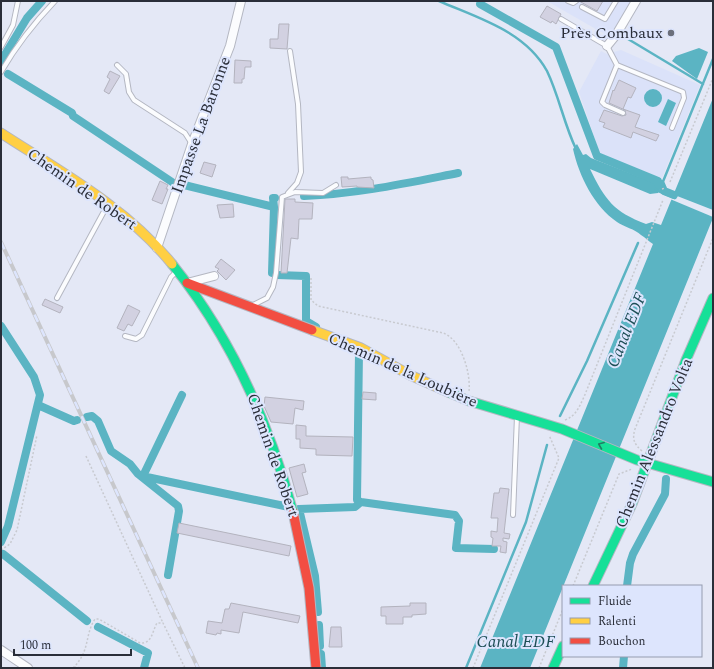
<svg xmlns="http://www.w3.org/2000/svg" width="714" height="669" viewBox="0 0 714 669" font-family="Spectral,serif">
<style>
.built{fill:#dbe2f9}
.water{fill:#5bb4c3}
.pier{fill:#e4e8f6}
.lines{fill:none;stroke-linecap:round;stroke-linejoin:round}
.stream{stroke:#5bb4c3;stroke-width:2.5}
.canal{stroke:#5bb4c3;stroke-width:8}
.building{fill:#d2d1e1;stroke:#b3b3be}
.lane-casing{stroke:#b4b7c2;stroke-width:6}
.street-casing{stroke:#b4b7c2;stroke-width:10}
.fast-casing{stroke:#b4b7c2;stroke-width:11}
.slow-casing{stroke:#b4b7c2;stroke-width:11}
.jam-casing{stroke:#b4b7c2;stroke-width:11}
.path{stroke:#c8cad0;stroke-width:1.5;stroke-dasharray:2 2;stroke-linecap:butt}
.lane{stroke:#fbfcfe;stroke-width:4}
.street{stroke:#fbfcfe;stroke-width:8}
.fast{stroke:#16e098;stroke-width:9}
.slow{stroke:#ffcf43;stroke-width:9}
.jam{stroke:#f24e42;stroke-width:9}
.rail-casing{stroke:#c7c8cc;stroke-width:4}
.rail{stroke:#dde5fd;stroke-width:2.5;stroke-dasharray:8;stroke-linecap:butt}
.oneway{stroke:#217e64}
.poi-dot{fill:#6b6f7b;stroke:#dde5fd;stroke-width:1.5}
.labels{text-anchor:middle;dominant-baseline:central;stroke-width:4;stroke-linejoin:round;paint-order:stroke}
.poi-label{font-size:16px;fill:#2a2e39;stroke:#dde5fd;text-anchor:end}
.street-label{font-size:16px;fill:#2a2e39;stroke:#dde5fd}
.water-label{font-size:17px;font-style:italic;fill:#1d4e55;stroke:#dde5fd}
</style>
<rect width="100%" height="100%" fill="#e4e8f6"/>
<path class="built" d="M547,1h89l-20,34 -15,-3z
M621,50l79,35 -38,93 -62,-24 -21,-62 22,-41 6,3z"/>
<path class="water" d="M699,48l9,4 -11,27 -25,-18 4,-5z
M644 98a9 9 0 1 1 18 0a9 9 0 1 1-18 0Z
M713,98v120l-183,450h-50l173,-424c-5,-3 -7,-6 -12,-9 -6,-6 -17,-8 -24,-13 -23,-16 -38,-46 -44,-73l4,-5 6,11 3,-1 5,4 64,25 5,6 -2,4 -8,1 -60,-25c15,31 24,43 56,55l6,-2 9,3z
M668,99l8,4 -10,23 -8,-4z"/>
<path class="pier" d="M672,194l41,16v7l-43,-18z"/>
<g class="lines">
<path class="stream" d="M439,1c39,17 86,30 108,70 12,25 17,53 29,78
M623,36l80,48
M662,184l51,-125
M656,190l19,8
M560,416l27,-55 51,-118
M1,532l4,4
M466,668l60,-146 21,-77"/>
<path class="canal" d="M481,1l-1,3 76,43 41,109 61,25 1,4 2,-1 3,7 10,4
M1,61l26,-43 15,-17
M8,74l64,39 1,3 102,68
M180,184l94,23 -1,-9h2
M304,196c53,-2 103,-13 154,-23
M272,273l2,-66
M277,275l29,1v45l10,6
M1,326l33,51 6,18 -32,131 -7,16
M359,352l-2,148 4,2
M38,405l36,16 3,-1
M87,417l5,-1 6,5 13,30 19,13 8,10 40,32 1,5 -11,64
M142,476l147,31
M143,476l39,-81
M299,509l56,-2 6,-5 94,13 4,6 -3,27 38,1
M299,509l16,67 3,36
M3,554l84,67
M627,586l3,-23 3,-9 32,-60 1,-15
M319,625l1,21
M98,627l50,26 -4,15
M321,654l1,14
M623,668l1,-12"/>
</g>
<path class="building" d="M579,1h24l-6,10z
M547,6l14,8 -5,10 -4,-3 -1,2 -11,-6z
M279,24h10l-2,25 -17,-1v-9h8z
M235,60l16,1v6h-6l-1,12h-2v4h-8z
M110,71l10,5 -11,18 -5,-3 6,-12 -3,-2z
M619,80l17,8 -5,10 -3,-1 -5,12 17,6 -5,12 24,8 -3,6 -23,-9 -2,6 -28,-11 2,-4 -6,-2 5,-11 18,6 4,-1 -1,-5 -16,-7 4,-13 1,1z
M204,162l12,3 -4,12 -12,-4z
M341,177h7v2l23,-2v2l2,1 1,8 -17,-1v-1l-15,1z
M160,181l8,4 -2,4h2l-6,15 -10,-4z
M285,199h10v3l18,1 -1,16h-13l-1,20 -7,-1 -4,35h-6z
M233,204l1,13 -14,1 -3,-13z
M221,259l14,11 -9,10 -9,-9 2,-2 -4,-2z
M45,299l18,8 -3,6 -18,-8z
M128,305l12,6 -8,15 -4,-2 -4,7 -7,-3z
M363,392l13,1v7l-14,-1z
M265,397l39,4 -1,9 -8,-2 -2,16 -22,-2 -7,-16z
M296,425l10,1v10l47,1 -1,19 -36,-1v-6l-16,-1v-9h-4z
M304,464l2,8 -4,1 6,21 -11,3 -8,-29z
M500,488l9,1 -5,44 6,1 -1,5 -6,-1v3l4,1 -1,11 -6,-1 1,-6h-9l1,-8 -2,-1v-6l6,1 1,-14h-7l3,-25h5z
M179,523l112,23 -2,10 -112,-23z
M231,603l69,13 -2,7 -55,-11 -4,21 -18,-3v4l-4,-1 -1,2 -10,-2 2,-12 14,2 3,-14h4z
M410,603h16v11l-14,1v2h-9v7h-17v-8h-5v-9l29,-1z
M331,627h10l1,20h-13z"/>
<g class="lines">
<defs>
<path id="lane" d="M568,1l5,2 3,-2
M582,7l23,12 11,-18
M561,19l46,27 10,19 -15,37 3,3 18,8
M1,47l12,-22 5,-24
M117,65l9,9 3,18 5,8 51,33 7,11
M617,65l66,27 1,6 -12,30
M1,72c15,-26 33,-49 54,-71
M288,193l9,-10 4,-11 -3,-68 -8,-53
M57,298l51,-94
M253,305l14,-7 6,-11 3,-14 6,-76 13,-5 28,1 13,-8
M125,336l11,3 6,-4 29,-58 6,-6
M513,515l4,-99"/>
<path id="street" d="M607,46l9,-11 20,-34
M157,248l35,-104 38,-98 11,-45
M187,283l27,-7
M1,650l27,18"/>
<path id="fast" d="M172,264c58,72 97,158 121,248
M448,392l21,9 93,28 75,31 76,22
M593,586l39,-82 54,-144 27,-62
M553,668l10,-22"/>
<path id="slow" d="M1,133c60,39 125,74 171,131
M312,330l49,18 49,27 38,17"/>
<path id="jam" d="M187,283l125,47
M293,512l16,76 7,80"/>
</defs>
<use href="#lane" class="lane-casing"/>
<use href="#street" class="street-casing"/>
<use href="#fast" class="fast-casing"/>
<use href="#slow" class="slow-casing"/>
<use href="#jam" class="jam-casing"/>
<path class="path" d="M670,182l43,-104
M662,189l3,-1
M311,278v22l7,6 125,27c18,6 28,40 26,58
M565,420c11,-4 14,-13 19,-23l79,-197
M642,451c-8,-7 -10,-12 -7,-22l78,-191
M86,456l77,167
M1,550l9,-6 7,-14 20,-95
M573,586l46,-112 13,-5
M74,667l8,1
M73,668c18,-18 11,-32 22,-49h4l41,24c12,1 12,-11 17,-20h6l22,45
M473,668l86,-210 -10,-23
M539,668l24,-59"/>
<use href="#lane" class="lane"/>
<use href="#street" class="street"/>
<use href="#fast" class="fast"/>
<use href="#slow" class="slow"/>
<use href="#jam" class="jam"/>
<defs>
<path id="rail" d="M1,242l197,426"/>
</defs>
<use href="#rail" class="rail-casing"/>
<use href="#rail" class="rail"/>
</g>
<defs><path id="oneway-chevron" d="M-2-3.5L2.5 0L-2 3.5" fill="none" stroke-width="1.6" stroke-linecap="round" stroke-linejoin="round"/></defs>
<use class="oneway" href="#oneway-chevron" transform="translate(601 445) rotate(-158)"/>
<circle class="poi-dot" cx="671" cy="33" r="4"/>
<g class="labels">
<g class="poi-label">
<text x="663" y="33">Près Combaux</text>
</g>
<g class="street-label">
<text transform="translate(201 125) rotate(-70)">Impasse La Baronne</text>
<text transform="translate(82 189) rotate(35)">Chemin de Robert</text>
<text transform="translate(403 370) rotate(24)">Chemin de la Loubière</text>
<text transform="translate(654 443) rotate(-68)">Chemin Alessandro Volta</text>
<text transform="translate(273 455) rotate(71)">Chemin de Robert</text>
</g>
<g class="water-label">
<text transform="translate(627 330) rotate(-68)">Canal EDF</text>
<text x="516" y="642">Canal EDF</text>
</g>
</g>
<rect width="714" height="669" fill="none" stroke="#2a2e39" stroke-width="4"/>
<rect x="562" y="585" width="140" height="72" fill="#dde5fd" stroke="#959caf"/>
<rect x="570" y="598" width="20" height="6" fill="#16e098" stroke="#959caf"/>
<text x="598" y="605" font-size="12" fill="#2a2e39">Fluide</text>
<rect x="570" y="618" width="20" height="6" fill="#ffcf43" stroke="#959caf"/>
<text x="598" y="625" font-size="12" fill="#2a2e39">Ralenti</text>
<rect x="570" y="638" width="20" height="6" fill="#f24e42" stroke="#959caf"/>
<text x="598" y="645" font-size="12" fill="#2a2e39">Bouchon</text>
<path d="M14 649v6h117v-6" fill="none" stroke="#2a2e39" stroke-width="2"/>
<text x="20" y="649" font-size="12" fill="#2a2e39" stroke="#dde5fd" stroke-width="3" paint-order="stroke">100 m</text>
</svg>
